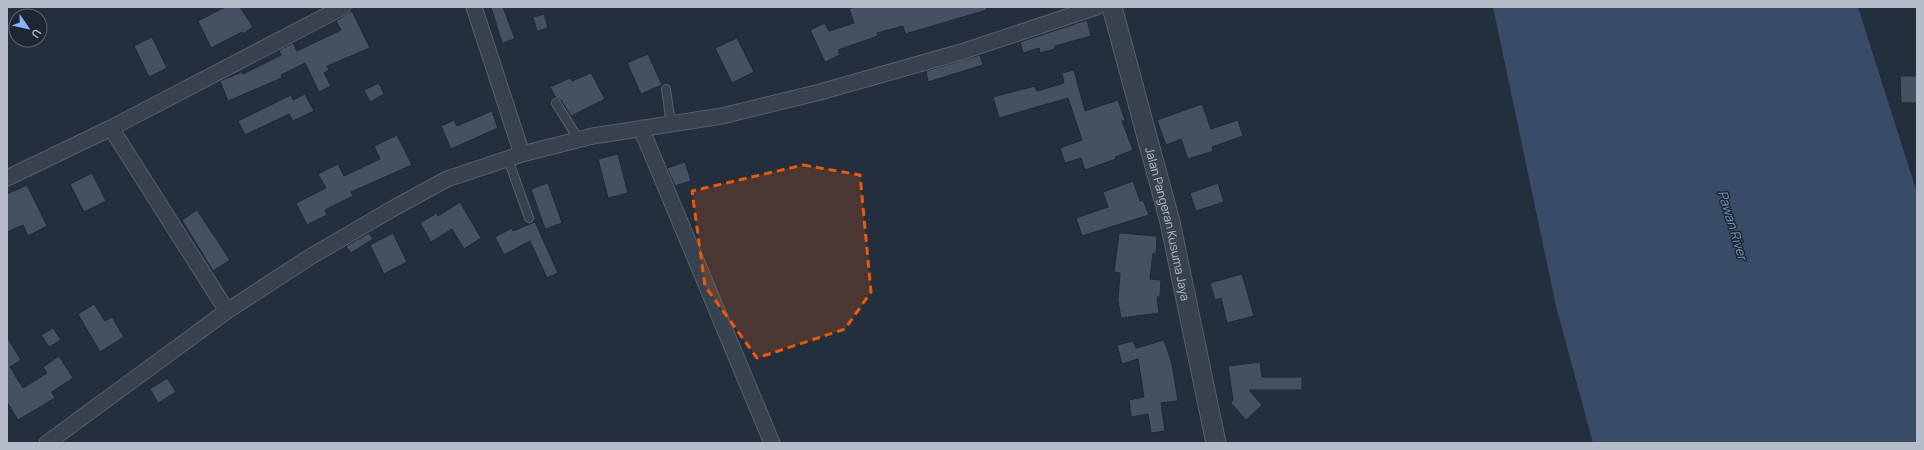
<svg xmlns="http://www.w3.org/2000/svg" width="1924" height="450" viewBox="0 0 1924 450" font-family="Manrope,sans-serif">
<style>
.water{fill:#394c67}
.building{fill:#455162;stroke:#1f2835}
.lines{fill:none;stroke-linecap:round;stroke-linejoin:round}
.service-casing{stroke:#565f6c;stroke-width:10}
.minor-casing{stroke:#565f6c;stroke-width:17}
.tertiary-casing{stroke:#565f6c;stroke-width:21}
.service{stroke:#38414e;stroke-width:8}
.minor{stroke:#38414e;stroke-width:15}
.tertiary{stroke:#38414e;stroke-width:19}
.marked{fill:#e8590c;fill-opacity:0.2;stroke:#e8590c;stroke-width:3;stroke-dasharray:8 5;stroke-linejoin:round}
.labels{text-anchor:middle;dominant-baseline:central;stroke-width:3;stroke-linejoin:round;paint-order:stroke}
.street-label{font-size:12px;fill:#b4bcc9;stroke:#1d2633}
.water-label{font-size:13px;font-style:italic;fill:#7c92b1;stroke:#1d2633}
</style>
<rect width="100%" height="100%" fill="#242f3e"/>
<path class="water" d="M1493,7h365l59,186v250h-324l-37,-137z"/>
<path class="building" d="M225,7h15l13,20 -10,7 -1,-2 -31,16 -13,-27z
M491,7h12l12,32 -13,4z
M856,7h130l1,3 -82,24 -2,-8 -26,7 1,3 -40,14 2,5 -15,7 -15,-32 15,-7 4,8 25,-8 -5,-14z
M352,11l18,37 -43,18 2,4 -5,3 7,13 -12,6 -14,-29 -24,12 1,3 -54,23 -8,-20 22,-9 1,2 38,-19 -2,-5 14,-7 4,8 44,-21 -5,-9z
M544,14l4,14 -11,3 -4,-14z
M1087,20l4,16 -36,10v3l-15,4 -1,-5 -16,5 -3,-11z
M152,37l15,31 -18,9 -15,-31z
M737,38l17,34 -22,11 -17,-35z
M648,54l14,31 -21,9 -14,-31z
M980,55l3,10 -55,17 -2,-11z
M1074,70l11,41 33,-11 7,20 -3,1 11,29 -18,7 1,2 -31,11 -4,-12 -16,5 -5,-15 22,-8 -14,-42 -69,20 -6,-21 42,-11 2,5 27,-8 -2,-10z
M591,73l14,26 -34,17 -10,-16 -5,-2 -6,-11 20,-9 2,3z
M1900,76h17v27h-16z
M379,83l5,11 -14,8 -6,-12z
M305,94l9,17 -21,10 -4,-7 -44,21 -7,-14 53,-26 2,5z
M1202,104l9,25 27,-9 5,16 -31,11 1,4 -25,8 -7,-20 -15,6 -9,-25z
M492,111l6,17 -47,21 -10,-23 13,-6 3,6z
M397,135l15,30 -61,27 2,4 -28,14 2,5 -20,10 -11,-22 30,-15 -8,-14 20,-10 6,12 36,-17 -6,-13z
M618,154l10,39 -20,5 -10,-39z
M685,162l6,19 -16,5 -8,-18z
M92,173l14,28 -22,11 -14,-28z
M1133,181l7,20 3,-1 6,15 -67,21 -6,-18 32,-11 -5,-15z
M548,183l14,40 -17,6 -14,-40z
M1218,183l6,19 -28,9 -6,-18z
M27,185l20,41 -19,10 -5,-11 -16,7v-38z
M460,202l21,36 -17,11 -12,-20 -21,13 -11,-19 17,-10 1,3z
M197,210l33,50 -17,11 -31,-51z
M535,222l23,51 -11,5 -17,-37 -26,14 -9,-18 17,-9 1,3z
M369,233l4,6 -22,14 -5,-7z
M393,233l14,29 -23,12 -14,-29z
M1119,233l38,3 -1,18 -3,-1 -3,26 11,1 -1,17h-3l2,16 -38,5 -3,-18 2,-27 -6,-1z
M1242,274l12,42 -27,7 -6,-25 -6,2 -5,-17z
M94,304l11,17 7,-4 12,20 -24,15 -22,-38z
M53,328l8,12 -12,7 -8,-12z
M7,337l14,23 -11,7 13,21 24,-15 -4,-6 16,-11 14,22 -21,14 3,6 -37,22 -11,-18z
M1164,340l8,24 6,37 -17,2 4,28 -14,2 -3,-19 -17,3 -2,-17 15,-3 -6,-38 -16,5 -5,-19 16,-4 3,7z
M1260,362l2,15h40v13h-53l13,15 -16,15 -15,-17 2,-3 -5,-34z
M167,378l9,14 -18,11 -8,-14z"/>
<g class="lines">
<defs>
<path id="service" d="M666,89l5,35
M556,103l23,37
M508,159l21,59"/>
<path id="minor" d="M474,7l48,147
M111,128l116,183
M641,128l131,315
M7,178l104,-50 232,-121
M47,443l180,-132 83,-54 82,-48 55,-30 75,-25 71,-18 129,-20 98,-24 141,-40 136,-45"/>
<g id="tertiary">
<path id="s1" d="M1112,7l58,215 46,221"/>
</g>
</defs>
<use href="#service" class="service-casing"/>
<use href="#minor" class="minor-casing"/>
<use href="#tertiary" class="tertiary-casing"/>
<use href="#service" class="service"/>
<use href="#minor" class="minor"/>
<use href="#tertiary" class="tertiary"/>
</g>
<path class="marked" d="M803,165l57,10 11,117 -26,37 -88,29 -52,-72 -13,-95z"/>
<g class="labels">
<g class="street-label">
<text stroke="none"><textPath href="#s1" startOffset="224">Jalan Pangeran Kusuma Jaya</textPath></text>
</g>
<g class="water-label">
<text transform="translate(1733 225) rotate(73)">Pawan River</text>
</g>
</g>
<rect width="1924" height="450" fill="none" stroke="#b4bcc9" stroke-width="16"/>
<g transform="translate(28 28) rotate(124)"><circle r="19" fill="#1d2633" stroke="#59626f"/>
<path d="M0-3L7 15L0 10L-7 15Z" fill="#8ab4f8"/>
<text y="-6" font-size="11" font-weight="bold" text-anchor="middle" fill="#b4bcc9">U</text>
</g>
</svg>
